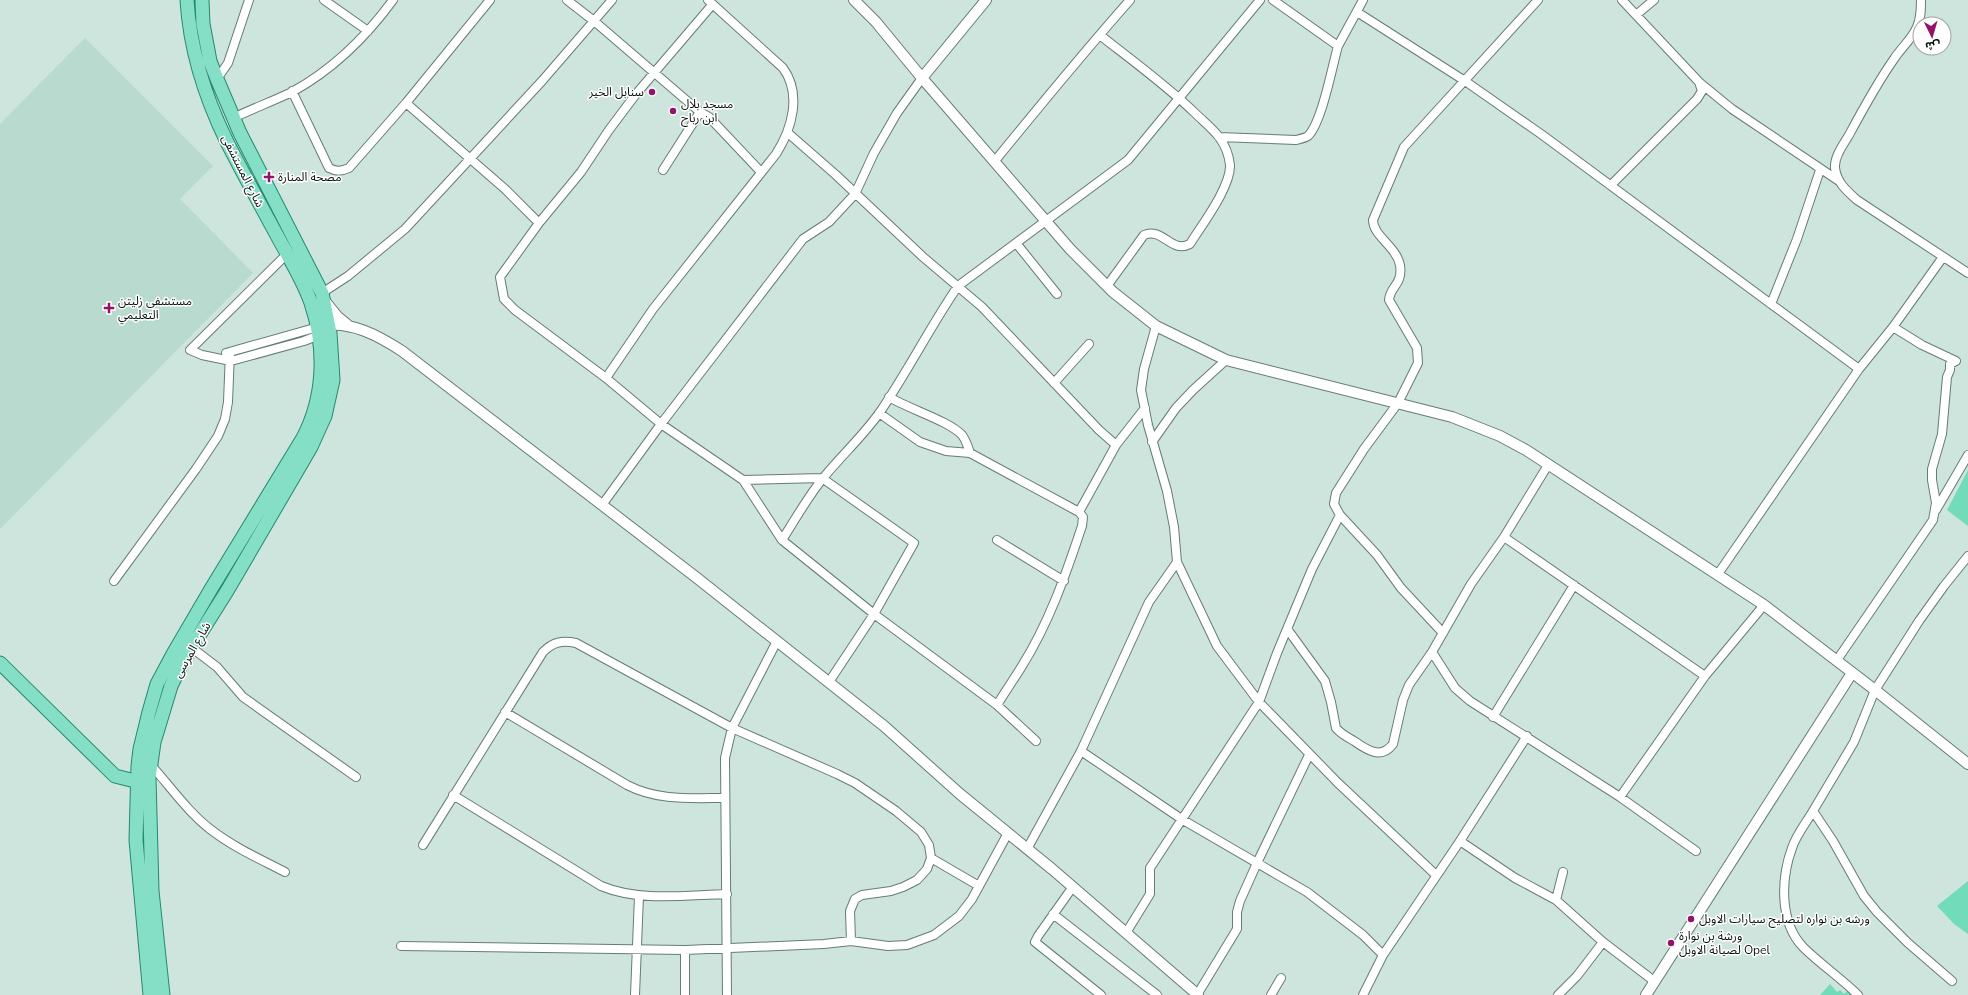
<svg xmlns="http://www.w3.org/2000/svg" width="1968" height="995" viewBox="0 0 1968 995" font-family="'Nunito Sans','Noto Sans Arabic',sans-serif">
<style>
.built{fill:#b9dace}
.green{fill:#72dbba}
.lines{fill:none;stroke-linecap:round;stroke-linejoin:round}
.minor-casing{stroke:#667c74;stroke-width:10}
.tertiary-casing{stroke:#667c74;stroke-width:12}
.primary-casing{stroke:#25896e;stroke-width:15}
.minor{stroke:#fff;stroke-width:8}
.tertiary{stroke:#fff;stroke-width:10}
.primary{stroke:#85dfc7;stroke-width:13}
.poi-dot{fill:#94126b;stroke:#fff;stroke-width:1.5}
.labels{text-anchor:middle;dominant-baseline:central;stroke-width:3;stroke-linejoin:round;paint-order:stroke}
.poi-label{font-size:12px;fill:#08110e;stroke:#fff;text-anchor:start}
.street-label{font-size:12px;fill:#08110e;stroke:#fff}
</style>
<rect width="100%" height="100%" fill="#cde5dc"/>
<path class="built" d="M85,38l128,128 -33,33 73,74 -253,256v-405z"/>
<path class="green" d="M1968,470v56l-21,-16z
M1968,881v53l-14,-10 -17,-18z
M1830,984l7,8 3,-2 4,4 4,-4 4,5h-32z"/>
<g class="lines">
<defs>
<path id="minor" d="M324,0l44,31
M567,0l27,21 106,91 9,5 52,55
M708,0l75,68c19,26 9,61 -7,86l-123,155 -47,69 55,46 82,56 39,60c13,-20 26,-44 42,-63 18,-22 39,-41 56,-65 28,-41 50,-85 78,-126l170,-126 132,-160
M1273,0l65,46 25,-46
M1921,0c0,9 0,18 -4,27 -5,12 -16,21 -23,32 -17,24 -31,50 -45,76 -6,10 -15,22 -14,33 2,15 12,23 22,32l111,73
M1357,12l108,69 76,53 318,235
M1636,15l18,-15
M1101,36c32,25 65,49 94,77 8,8 17,15 24,24 6,8 10,19 11,28 1,22 -29,61 -40,79 -19,10 -27,-17 -46,-9l-37,51
M217,79l11,-16 21,-63
M1699,82l33,27 107,72
M292,91l37,77c8,4 13,3 20,0l57,-65 84,-103
M406,103l99,86 34,34
M233,118c19,-9 40,-17 59,-26 40,-22 74,-55 101,-92
M788,133l48,42 87,82 59,50 117,123 17,15 29,-37
M1219,137l77,3c4,-1 9,-2 12,-4 14,-14 24,-69 30,-90
M994,162c44,-54 89,-109 136,-162
M663,170l37,-58
M1611,185l86,-86 5,-8 -3,-9 -77,-82
M1016,243l41,51
M287,254l-97,96 12,5 29,6 73,-20 15,-6
M322,293l26,-17 57,-47 137,-148 70,-81
M1771,304l26,-65 23,-69
M1893,327l50,-70
M226,353l92,-26
M606,378l-91,-68 -11,-11 -4,-22 39,-54 42,-51 28,-42 27,-36 76,-89
M1054,383l35,-39
M889,397c20,12 60,24 73,38 4,5 6,12 8,18
M879,413l41,29 26,9 24,2 109,59 4,5 -1,9c-16,48 -33,97 -60,140 -8,13 -17,26 -25,39
M1152,442l24,-34 17,-18 33,-30
M743,480l79,-2 92,65 -40,71 -45,68
M602,505l59,-81 142,-185 26,-17 26,-28 19,-41 23,-40 25,-35
M1936,510l32,-55
M1079,512l37,-67
M1504,537l201,139
M782,540l92,74 123,91 39,36
M997,540l67,41
M1177,562l40,84 42,56 79,81 98,92
M1718,574l141,-205 34,-42 29,18 34,16 -6,3v6l-3,7 -5,57 -10,35v11l4,23 -3,17 -96,140
M114,581l82,-112 22,-33 7,-17 3,-17 2,-50
M1288,630l37,51 6,21 5,26c5,6 11,9 18,13 13,9 27,19 39,3l10,-44 6,-15 23,-33 39,-68 33,-47 44,-72
M1443,633l-42,-45 -24,-33 -37,-40 -6,-11 2,-11 28,-44 34,-46 20,-40 -1,-15 -28,-48c1,-14 14,-15 11,-35 -4,-19 -27,-29 -27,-45l31,-73 134,-147
M192,648l25,19 26,30 113,80
M1432,652l23,36 15,13 150,96 76,54
M505,712l122,73c31,16 64,13 98,13
M1493,717l81,-132
M1081,751l102,69 124,72 56,43 20,20
M150,764c20,22 37,47 60,65 23,18 50,30 75,43
M453,795l148,91c39,16 84,9 126,8
M1620,797l85,-121 59,-71
M1813,811c-7,12 -17,24 -21,37 -11,30 -13,74 11,99 17,17 38,31 55,48
M1460,841l55,37 41,22 47,42 51,39
M423,845l120,-193c10,-10 19,-12 33,-9l156,85 105,46 18,9 41,28 25,21 8,13 2,13 -4,11 -10,11 -14,7 -12,4 -29,4 -7,4 -5,12 1,30
M1027,849l54,-98 68,-149 28,-40 -3,-35 -7,-36 -19,-66 -7,-35 3,-21 12,-43
M931,858l48,28
M1072,888l-34,48 -3,6 66,53
M1556,900l7,-28
M1053,914l104,81
M1126,933l24,-39v-26l109,-166 18,-49 35,-84 28,-54
M401,946l284,4 139,-6 27,-3 37,5 19,-1 27,-10 25,-19 13,-17 36,-66
M1952,981l-44,-38 -31,-31 -13,-16 -31,-55 -20,-30 41,-69 21,-52 44,-69 25,-35 24,-30
M635,995l4,-99
M685,995v-45
M727,995l-2,-237 7,-30 45,-87
M1197,995l40,-66v-17l3,-11 17,-38 52,-108
M1271,995l10,-17
M1363,995l20,-40 77,-114 67,-105
M1558,995l19,-19 26,-34"/>
<path id="tertiary" d="M854,0l22,22 46,56
M986,0l-64,78 148,171 43,43 43,34 70,34 226,57 48,19 26,14 238,155 111,85 93,74
M324,300l13,16 12,10
M322,326c28,-6 57,10 80,25l295,227 187,148 76,68 92,75 146,126
M1646,995l206,-322"/>
<path id="primary" d="M0,663l115,113 16,4 14,-2
M150,995l-14,-155 2,-74 2,-17 9,-37 8,-28 16,-30 38,-65 92,-151c22,-42 23,-90 8,-135 -7,-21 -20,-42 -31,-62 -18,-33 -36,-66 -53,-99 -22,-45 -37,-92 -40,-142
M163,995l-11,-104 -3,-113 5,-36 17,-56 12,-25 44,-70 84,-144 14,-31 8,-36 -3,-47 -8,-40 -82,-160 -23,-54 -7,-18 -7,-37 -1,-24"/>
</defs>
<use href="#minor" class="minor-casing"/>
<use href="#tertiary" class="tertiary-casing"/>
<use href="#primary" class="primary-casing"/>
<use href="#minor" class="minor"/>
<use href="#tertiary" class="tertiary"/>
<use href="#primary" class="primary"/>
</g>
<g class="poi-dot">
<circle cx="652" cy="92" r="4"/>
<circle cx="673" cy="111" r="4"/>
<path d="M267 171h4v4h4v4h-4v4h-4v-4h-4v-4h4z"/>
<path d="M107 302h4v4h4v4h-4v4h-4v-4h-4v-4h4z"/>
<circle cx="1691" cy="919" r="4"/>
<circle cx="1671" cy="943" r="4"/>
</g>
<g class="labels">
<g class="poi-label">
<text x="644" y="92" text-anchor="end">سنابل الخير</text>
<text x="681" y="104">مسجد بلال<tspan x="681" dy="14">ابن رباح</tspan></text>
<text x="278" y="177">مصحة المنارة</text>
<text x="118" y="301">مستشفى زليتن<tspan x="118" dy="14">التعليمي</tspan></text>
<text x="1699" y="919">ورشه بن نواره لتصليح سيارات الاوبل</text>
<text x="1679" y="936">ورشة بن نوارة<tspan x="1679" dy="14">لصيانة الاوبل Opel</tspan></text>
</g>
<g class="street-label">
<text transform="translate(243 171) rotate(63)">شارع المستشفى</text>
<text transform="translate(192 650) rotate(-60)">شارع المرسى</text>
</g>
</g>
<g transform="translate(1932 36) rotate(175)"><circle r="19" fill="#ffffff" stroke="#9ca09f"/>
<path d="M0-3L7 15L0 10L-7 15Z" fill="#94126b"/>
<text y="-6" font-size="11" font-weight="bold" text-anchor="middle" fill="#08110e">ش</text>
</g>
</svg>
